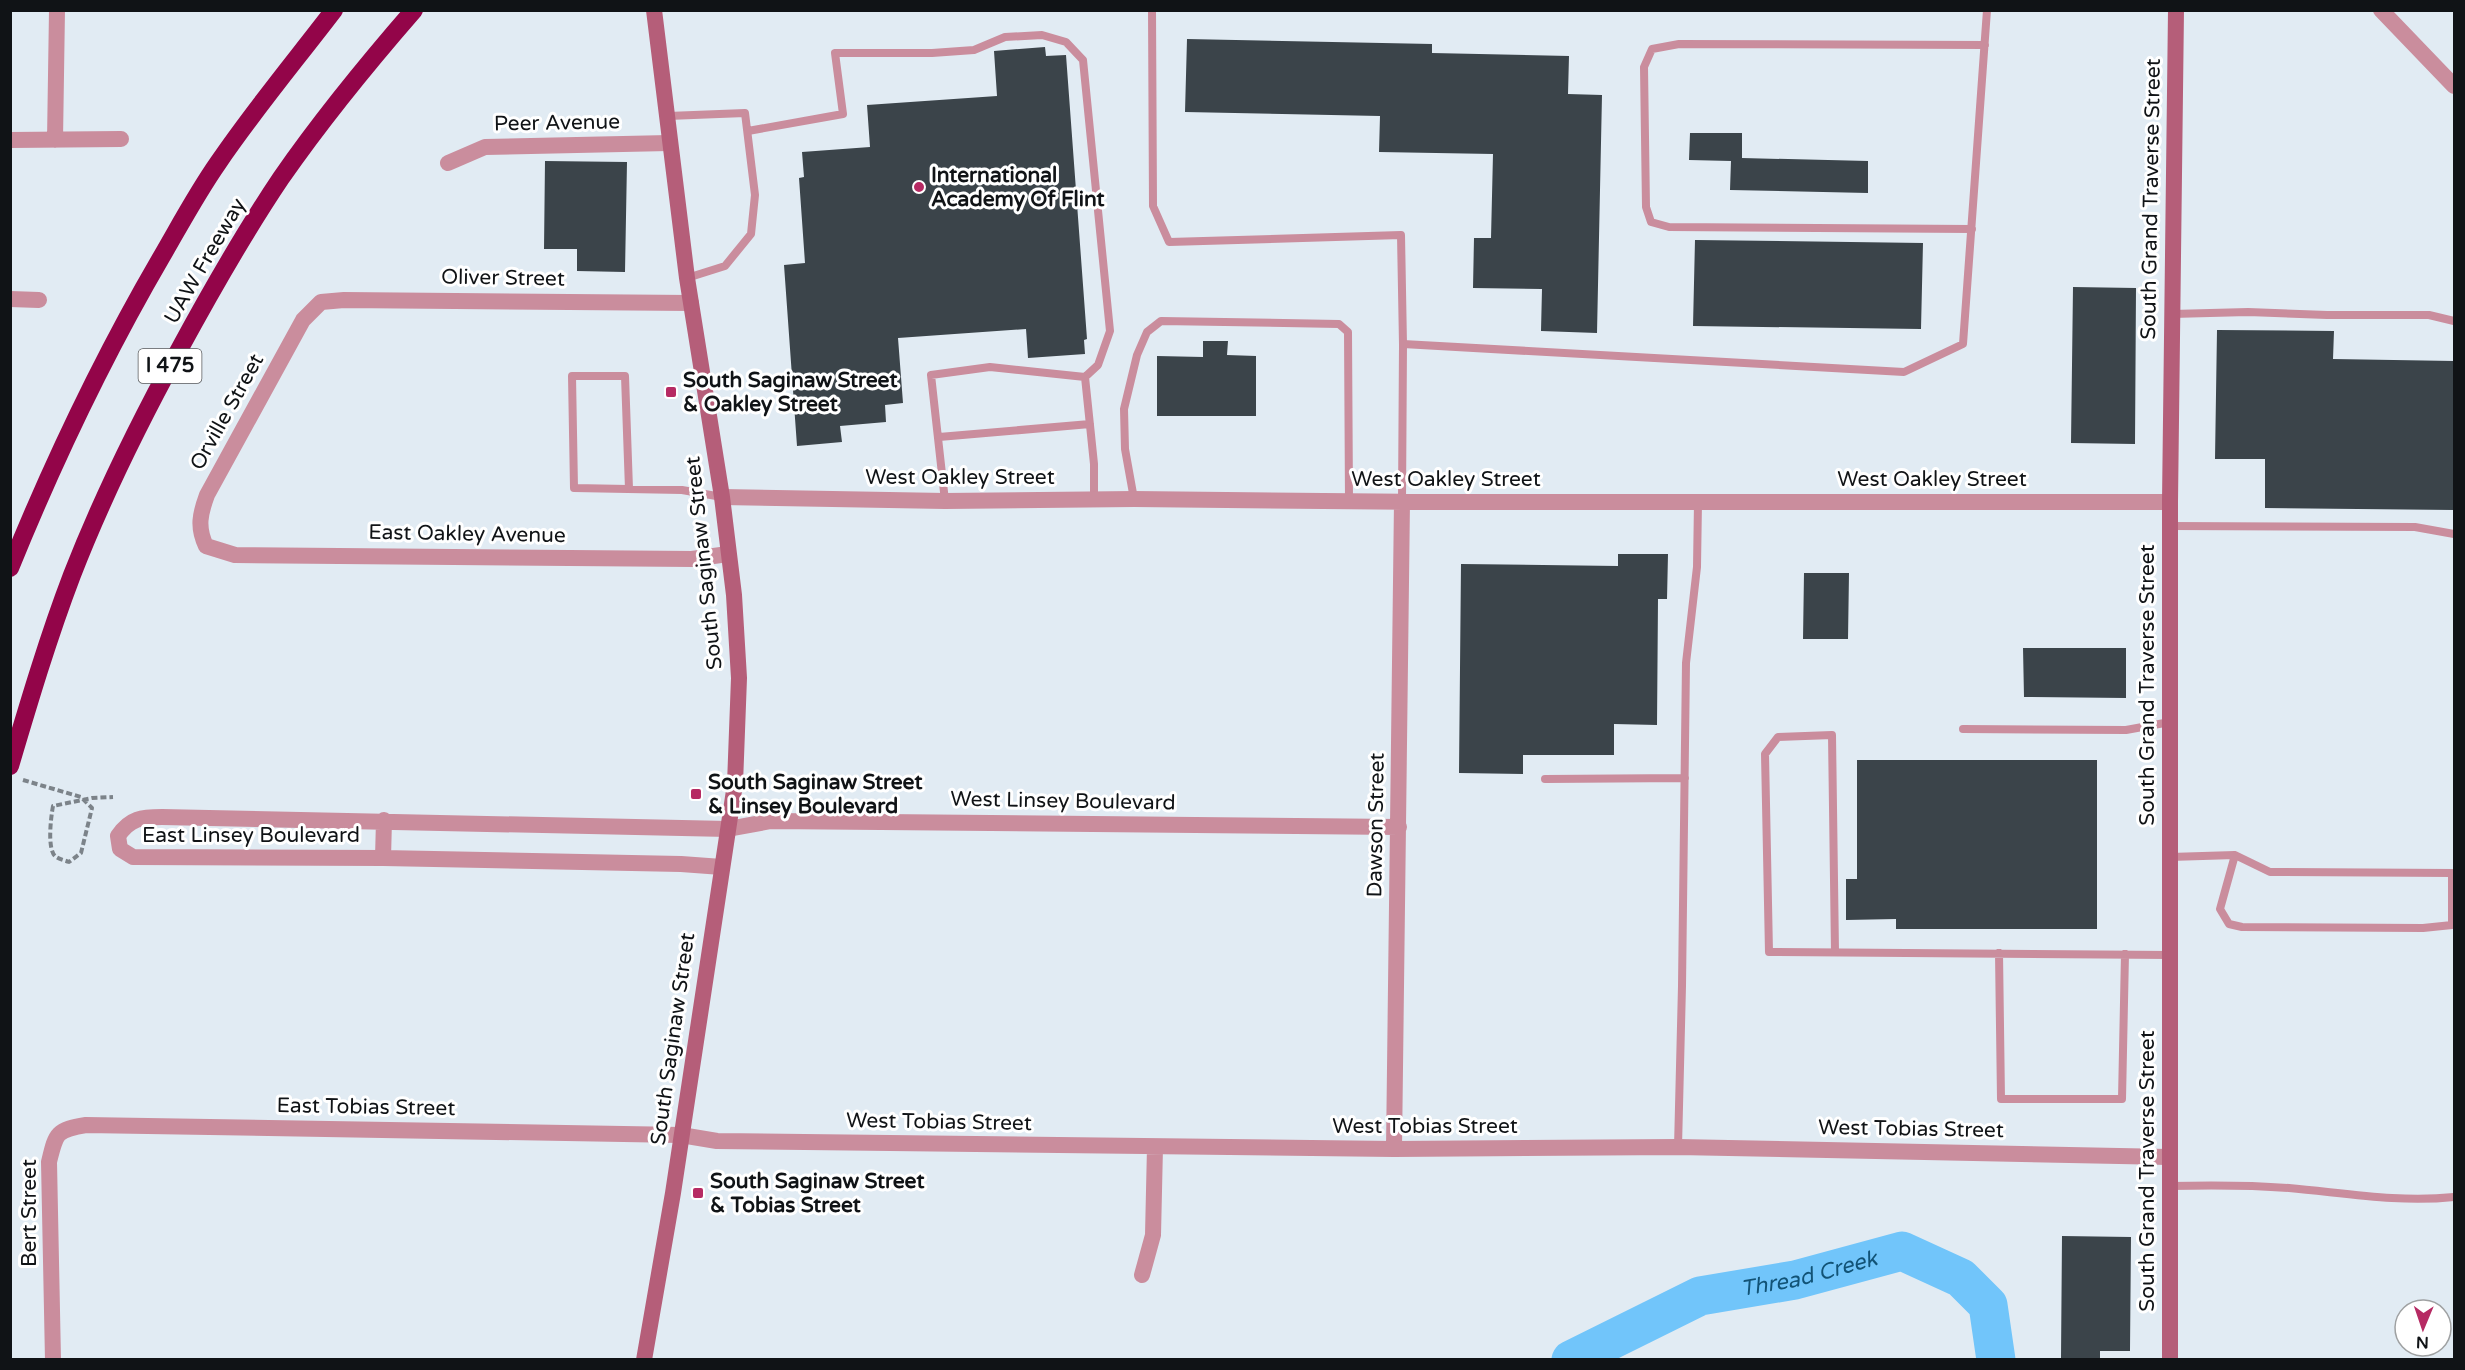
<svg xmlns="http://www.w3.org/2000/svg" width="2465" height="1370" viewBox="0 0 2465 1370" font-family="'Varela Round',sans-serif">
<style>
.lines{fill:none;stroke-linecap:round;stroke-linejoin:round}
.river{stroke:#71c5fa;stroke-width:39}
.building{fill:#3b444a}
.path{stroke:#7c8389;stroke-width:4;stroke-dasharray:6 3;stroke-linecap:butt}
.service{stroke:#ca8d9d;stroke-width:8}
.minor{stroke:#ca8d9d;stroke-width:16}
.secondary{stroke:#b55e79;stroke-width:16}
.motorway{stroke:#930549;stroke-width:18}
.poi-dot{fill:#b62a63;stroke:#fff;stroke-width:2}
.labels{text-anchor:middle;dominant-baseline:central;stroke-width:6;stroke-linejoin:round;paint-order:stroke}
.shield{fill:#fff;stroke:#585a5c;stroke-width:1.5}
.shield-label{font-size:20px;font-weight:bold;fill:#101316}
.street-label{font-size:21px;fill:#101316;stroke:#fff}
.poi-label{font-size:21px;font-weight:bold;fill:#101316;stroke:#fff;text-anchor:start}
.water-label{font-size:22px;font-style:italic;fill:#125376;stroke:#fff}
</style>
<rect width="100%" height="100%" fill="#e1ebf3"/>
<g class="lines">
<path class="river" id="s1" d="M1571,1360l129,-64 95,-16 107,-29 59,27 27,27 8,55"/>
</g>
<path class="building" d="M1187,39l245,5v9l137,3 -1,38 34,1 -5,238 -56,-2 1,-42 -69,-1 1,-50h17l2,-84 -114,-2 1,-36 -195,-4z
M1045,47l1,9 20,-1 21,284 -3,1 1,14 -57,4 -2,-29 -128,9 5,65 -18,2 1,17 -46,4 2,16 -45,4 -13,-181 21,-2 -6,-85 5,-1 -2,-25 68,-5 -3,-42 130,-9 -3,-45z
M1690,133h52v25l126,3v32l-138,-3 1,-29 -42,-1z
M545,161l82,1 -2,110 -48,-1v-22h-33z
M1695,240l228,3 -2,86 -228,-3z
M2073,287l63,1 -1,156 -64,-1z
M2217,330l117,1 -1,28 121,2v149l-189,-2v-49h-50z
M1203,341h25l-1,14 29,1v60h-99v-60l46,1z
M1618,554h50l-1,45h-9l-1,126 -43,-1v31h-91v19l-64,-1 2,-209 157,2z
M1804,573h45l-1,66h-45z
M2023,648h103v50l-102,-1z
M1857,760h240v169h-201v-10l-50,1v-41h11z
M2062,1236l69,1 -1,114h-30v8h-39z"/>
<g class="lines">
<path class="path" d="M23,780l58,17 11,11 -11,45 -12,9c-5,-2 -11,-3 -14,-6 -8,-8 -4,-39 -2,-50l39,-8 21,-1"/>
<path class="service" d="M1152,10l1,196 16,36 232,-7 2,109
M668,116l77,-3 10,82 -4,39 -26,32 -38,12
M748,131l95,-17 -8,-61h97l42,-3 31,-13 37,-2 24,7 17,18 27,271 -12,34 -13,12 -95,-10 -59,8 14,126
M1972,229l-303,-2 -18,-5 -5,-15 -2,-140 8,-18 27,-5 306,1
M2172,314l76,-2 79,3h102l25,6
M1085,377l9,87v35
M939,437l151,-13
M629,489l-4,-113h-53l2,112 108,2 40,7
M1134,499l-9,-50 -1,-40 13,-54 10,-23 14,-11 178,3 9,8 1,169
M1402,501l1,-157 501,28 59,-28 24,-334
M2170,526l245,1 39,7
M1963,729l163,1 44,-8
M1545,779l140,-1
M2170,857l65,-2 35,17 182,1v52l-29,3 -181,-1 -13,-3 -9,-15 15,-54
M1835,952l-3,-217 -54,2 -13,17 4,198 400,3
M1999,953l2,146h121l3,-145
M1678,1147l4,-161 4,-323 11,-96 1,-65
M2169,1186c41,-1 80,-1 120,2 56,5 110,15 165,9"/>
<path class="minor" d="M2381,10l73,76
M10,140l111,-1
M55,140l2,-130
M448,163l37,-16 184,-4
M10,299l29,1
M691,303l-347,-3 -23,2 -18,18 -96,175c-7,19 -10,32 -1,51l29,9 457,4 36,-5
M722,497l223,4 189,-2 296,3h740
M383,858l1,-38
M722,867l-41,-3 -298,-6 -250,-1 -13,-8 -2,-13c12,-18 24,-19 44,-19l566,12 43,-8 628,6
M1394,1149l8,-648
M1142,1275l11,-40 2,-88
M53,1360l-4,-198c7,-29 7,-32 37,-37l595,10 36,6 677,8 284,-2 491,10"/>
<path class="secondary" d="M644,1360l29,-167 62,-409 4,-106 -5,-83 -12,-98 -35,-219 -33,-268
M2170,1360v-858l6,-492"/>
<path class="motorway" d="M10,568c44,-108 93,-211 152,-312 18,-31 35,-63 56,-93 36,-53 77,-102 116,-153
M10,766c19,-64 38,-128 62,-191 30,-77 67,-152 107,-225 32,-59 65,-117 102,-172 41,-59 86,-114 133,-168"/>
</g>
<g class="poi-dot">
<circle cx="919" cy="187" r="6"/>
<rect x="665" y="386" width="12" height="12" rx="3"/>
<rect x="690" y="788" width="12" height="12" rx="3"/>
<rect x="692" y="1187" width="12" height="12" rx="3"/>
</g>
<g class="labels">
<rect class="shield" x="138.5" y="349" width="63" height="34" rx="4.5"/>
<g class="shield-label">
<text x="170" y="366">I 475</text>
</g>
<g class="street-label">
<text transform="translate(557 123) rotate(-1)">Peer Avenue</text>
<text transform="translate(2151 199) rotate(-89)">South Grand Traverse Street</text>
<text transform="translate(205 261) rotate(-60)">UAW Freeway</text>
<text transform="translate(503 278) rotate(1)">Oliver Street</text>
<text transform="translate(227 412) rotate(-61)">Orville Street</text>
<text x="960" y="477">West Oakley Street</text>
<text x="1446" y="479">West Oakley Street</text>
<text x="1932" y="479">West Oakley Street</text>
<text transform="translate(467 534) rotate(1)">East Oakley Avenue</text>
<text transform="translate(704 563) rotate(-96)">South Saginaw Street</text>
<text transform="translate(2147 685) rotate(-90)">South Grand Traverse Street</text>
<text transform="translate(1063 801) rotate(1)">West Linsey Boulevard</text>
<text transform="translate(1376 825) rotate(-89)">Dawson Street</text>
<text x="251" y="835">East Linsey Boulevard</text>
<text transform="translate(673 1039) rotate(-82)">South Saginaw Street</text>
<text transform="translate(366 1107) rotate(1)">East Tobias Street</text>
<text transform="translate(939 1122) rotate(1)">West Tobias Street</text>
<text x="1425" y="1126">West Tobias Street</text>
<text transform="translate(1911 1129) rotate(1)">West Tobias Street</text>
<text transform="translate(2147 1171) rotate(-90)">South Grand Traverse Street</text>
<text transform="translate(29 1213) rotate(-90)">Bert Street</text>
</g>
<g class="poi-label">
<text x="931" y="175">International<tspan x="931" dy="24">Academy Of Flint</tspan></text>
<text x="683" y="380">South Saginaw Street<tspan x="683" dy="24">&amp; Oakley Street</tspan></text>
<text x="708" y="782">South Saginaw Street<tspan x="708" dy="24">&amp; Linsey Boulevard</tspan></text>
<text x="710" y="1181">South Saginaw Street<tspan x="710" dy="24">&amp; Tobias Street</tspan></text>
</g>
<g class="water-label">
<text stroke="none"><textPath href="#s1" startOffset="255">Thread Creek</textPath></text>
</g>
</g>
<rect width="2465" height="1370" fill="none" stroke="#101316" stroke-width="24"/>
<g transform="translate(2423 1328) rotate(182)"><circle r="28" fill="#ffffff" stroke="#9fa1a2" stroke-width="1.5"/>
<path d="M0-4.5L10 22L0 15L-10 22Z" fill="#b62a63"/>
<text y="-9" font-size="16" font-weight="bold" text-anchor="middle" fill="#101316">N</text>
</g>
</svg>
